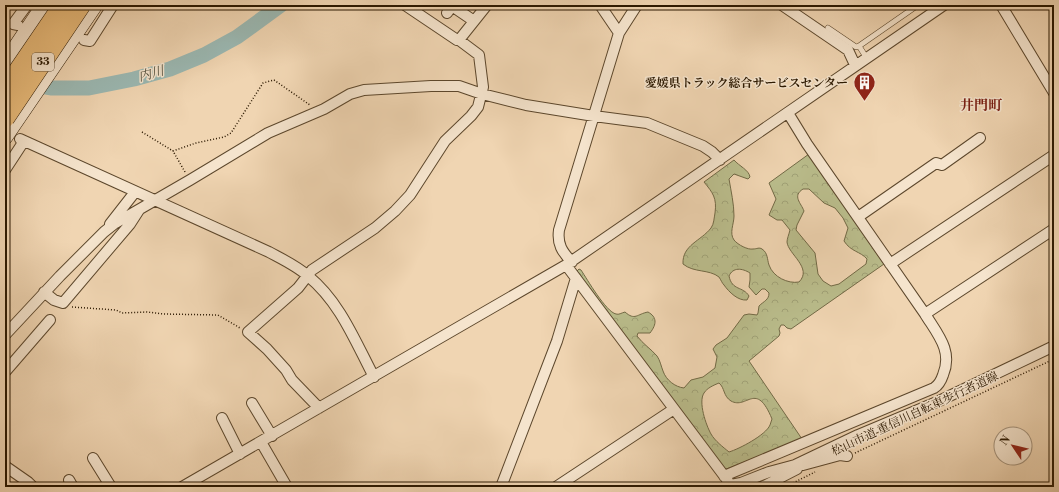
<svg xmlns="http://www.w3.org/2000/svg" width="1059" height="492" viewBox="0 0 1059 492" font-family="'Libre Bodoni','Noto Serif JP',serif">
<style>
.forest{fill:url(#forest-crowns);stroke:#726a46;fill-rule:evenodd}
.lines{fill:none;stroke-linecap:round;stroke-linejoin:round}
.river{stroke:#9bb8b2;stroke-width:15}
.service-casing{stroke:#5c472c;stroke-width:6}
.minor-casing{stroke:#5c472c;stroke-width:12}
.secondary-casing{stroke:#2b1800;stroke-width:16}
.path{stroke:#2b1800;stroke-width:1.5;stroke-dasharray:1 2;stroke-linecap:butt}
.service{stroke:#f5e4cd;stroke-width:5}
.minor{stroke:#f5e4cd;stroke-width:10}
.secondary{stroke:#f5e4cd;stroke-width:15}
.motorway-bridge-casing{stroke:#2b1800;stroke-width:20;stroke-linecap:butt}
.motorway-bridge{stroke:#e8ba79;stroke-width:19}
.labels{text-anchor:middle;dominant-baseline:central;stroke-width:3;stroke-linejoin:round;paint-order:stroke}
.shield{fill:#f5e4cd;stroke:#68553e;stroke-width:1}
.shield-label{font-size:11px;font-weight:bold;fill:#2b1800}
.poi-label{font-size:12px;font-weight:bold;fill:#2b1800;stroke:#f5e4cd;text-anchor:end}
.street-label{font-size:12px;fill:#2b1800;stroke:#f5e4cd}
.water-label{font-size:13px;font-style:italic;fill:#52503e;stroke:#f5e4cd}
.quarter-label{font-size:14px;font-weight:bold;fill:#7a1f14;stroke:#f5e4cd}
</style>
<defs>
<pattern id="forest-crowns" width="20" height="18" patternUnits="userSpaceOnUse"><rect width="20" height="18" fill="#babd8c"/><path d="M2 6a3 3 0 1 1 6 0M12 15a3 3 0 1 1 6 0" fill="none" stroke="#a0a277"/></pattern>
</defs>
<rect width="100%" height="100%" fill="#f0d5b2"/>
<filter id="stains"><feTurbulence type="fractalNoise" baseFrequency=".005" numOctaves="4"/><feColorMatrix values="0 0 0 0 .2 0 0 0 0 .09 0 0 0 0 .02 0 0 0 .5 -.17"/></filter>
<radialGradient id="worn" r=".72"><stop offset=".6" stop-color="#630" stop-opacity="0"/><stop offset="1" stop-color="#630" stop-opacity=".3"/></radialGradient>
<path class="forest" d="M809,154l75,110 -93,65 -4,-1 -3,-3h-3l-2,4 1,4 -1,3 -30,25 53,78 -78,31 -148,-198 3,-3 2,1c6,9 25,42 35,44 3,1 5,-1 9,-2 10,9 12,2 23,0 9,5 9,12 2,21h-12l-1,3c6,8 14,13 20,20 3,4 4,10 6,15 3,9 12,16 21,17l7,-8 12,-3 12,-9 2,-11 -4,-8 3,-4 11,-7 17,-23 5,-1 8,1 1,-2 1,-7c5,-5 10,-6 10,-13l-4,-4h-3l-6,6 -7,-8 1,-7v-7c-8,-5 -17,-6 -21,3 3,15 14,10 20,20l-2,4c-9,1 -18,-8 -23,-15 -2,-2 -3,-5 -5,-8 -10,-8 -25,-4 -36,-13 -1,-19 18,-23 28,-36 3,-4 3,-10 4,-15 2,-15 -2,-20 -11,-31l30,-22c5,6 15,10 16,17l-2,2 -14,-5 -5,5c2,12 5,25 5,37 0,8 -5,17 0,24 4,5 14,10 19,9 4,0 6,-2 9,0 6,4 5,10 7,16 4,12 19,19 30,17 14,-14 -11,-28 -12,-40 0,-3 2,-8 3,-12l-8,-10h-5l-8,-5 7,-16 -7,-16zM803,189h6l15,14 11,5 8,10 5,10 -4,13c7,11 16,10 23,18l-1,5 -27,20 -8,2 -8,-5 -5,-7 -3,-21 -19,-23 1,-5 7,-14c-3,-8 -12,-15 -1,-22zM719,383c6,5 4,13 12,18 16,9 25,-21 41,18 -1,2 -1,4 -2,6 -4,10 -31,24 -41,27 -6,-5 -14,-11 -18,-18 -5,-9 -13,-32 -7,-41 3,-5 10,-8 15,-10z"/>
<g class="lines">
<path class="river" d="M29,84l23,4h37l45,-9 36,-10 34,-14 33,-18 44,-32"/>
<defs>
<path id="service" d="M828,28l28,19 3,-1
M866,57l-7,-11 59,-41"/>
<path id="minor" d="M405,5l52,35h2
M600,5l19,28
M782,5l66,45 7,15
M1001,5l53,88
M447,13l5,-7 22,15
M18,25l-5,-1 14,-19
M84,40l6,1 23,-36
M20,139l249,113c13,7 28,14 39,24 32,26 47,65 66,101
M5,170l19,-29
M858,217l78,-54 6,2 38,-27
M110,224l25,-32
M572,262c-10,-10 -15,-18 -13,-32l60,-197 18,-28
M890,264l164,-109
M566,265l162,216
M44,292l10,8 9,3 67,-79 9,-14
M925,314l129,-85
M5,335l55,-59 44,-44 10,-8 76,-44 78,-47 56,-24 26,-15 14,-4 67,-4h28l23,8 44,11 68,11 53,7 56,23 9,6 8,8
M5,372l45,-52
M252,403l20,33
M319,408l-27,-28 -6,-10 -19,-21 -19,-17 50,-44 14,-18 63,-42 20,-17 15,-16 35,-54 26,-25 7,-9 5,-20 -4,-32 -20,-15 28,-35
M222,418l18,36
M261,442l26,45
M93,458l18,29
M803,465l37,-10 7,1
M5,466l23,16 5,5
M724,476l210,-88c5,-3 7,-7 9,-13 10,-24 -5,-40 -18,-61l-118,-170 -19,-31
M69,480l4,7
M731,485l10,-2 28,-11 26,-7 63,-30 81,-34 115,-55
M182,487l384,-222 378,-260
M501,487l56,-146 19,-63
M556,487l118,-78
M762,487l35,-18"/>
<path id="secondary" d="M5,63l39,-58
M5,137l90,-132"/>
</defs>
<use href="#service" class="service-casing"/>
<use href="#minor" class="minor-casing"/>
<use href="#secondary" class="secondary-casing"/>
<path class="path" d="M142,132l31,19
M185,172l-12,-21 23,-8 28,-6 7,-4 32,-50 11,-3 36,25
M72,307l44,3 6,3 25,-1 17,2 54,1 22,13
M855,453l199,-94
M785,487l30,-15"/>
<use href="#service" class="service"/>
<use href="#minor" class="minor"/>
<use href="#secondary" class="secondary"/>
<defs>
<path id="motorway-bridge" d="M5,90l58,-85
M5,118l76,-113"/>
</defs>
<use href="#motorway-bridge" class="motorway-bridge-casing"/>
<use href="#motorway-bridge" class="motorway-bridge"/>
</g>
<defs>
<symbol id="building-pin" viewBox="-11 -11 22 30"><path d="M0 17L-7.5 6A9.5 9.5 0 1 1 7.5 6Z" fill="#8f2418" stroke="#f5e4cd"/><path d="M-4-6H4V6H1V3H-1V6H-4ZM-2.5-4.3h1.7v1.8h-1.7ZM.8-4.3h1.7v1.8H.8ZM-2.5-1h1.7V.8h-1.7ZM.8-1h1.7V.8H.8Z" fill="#fff"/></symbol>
</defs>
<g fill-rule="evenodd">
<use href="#building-pin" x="852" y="70" width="25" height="34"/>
</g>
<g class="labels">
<rect class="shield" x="32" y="53" width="22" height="18" rx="3"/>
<g class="shield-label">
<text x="43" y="62">33</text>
</g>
<g class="poi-label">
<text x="848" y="83">愛媛県トラック総合サービスセンター</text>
</g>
<g class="street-label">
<text transform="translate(915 414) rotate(-25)">松山市道 重信川自転車歩行者道線</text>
</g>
<g class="water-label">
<text transform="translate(151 74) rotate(-15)">内川</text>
</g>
<g class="quarter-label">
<text x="981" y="106">井門町</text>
</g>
</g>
<rect width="1059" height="492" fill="none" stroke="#f0d5b2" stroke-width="20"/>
<rect x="6" y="6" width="1047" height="480" fill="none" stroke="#2b1800" stroke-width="2"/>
<rect x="10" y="10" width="1039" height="472" fill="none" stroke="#2b1800"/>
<g transform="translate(1013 446) rotate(305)"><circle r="19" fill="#f5e4cd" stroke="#a4927b"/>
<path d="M0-3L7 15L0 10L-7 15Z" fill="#8f2418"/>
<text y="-6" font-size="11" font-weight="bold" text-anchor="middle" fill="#2b1800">N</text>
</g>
<rect width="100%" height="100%" filter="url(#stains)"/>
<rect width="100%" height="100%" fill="url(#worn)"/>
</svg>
